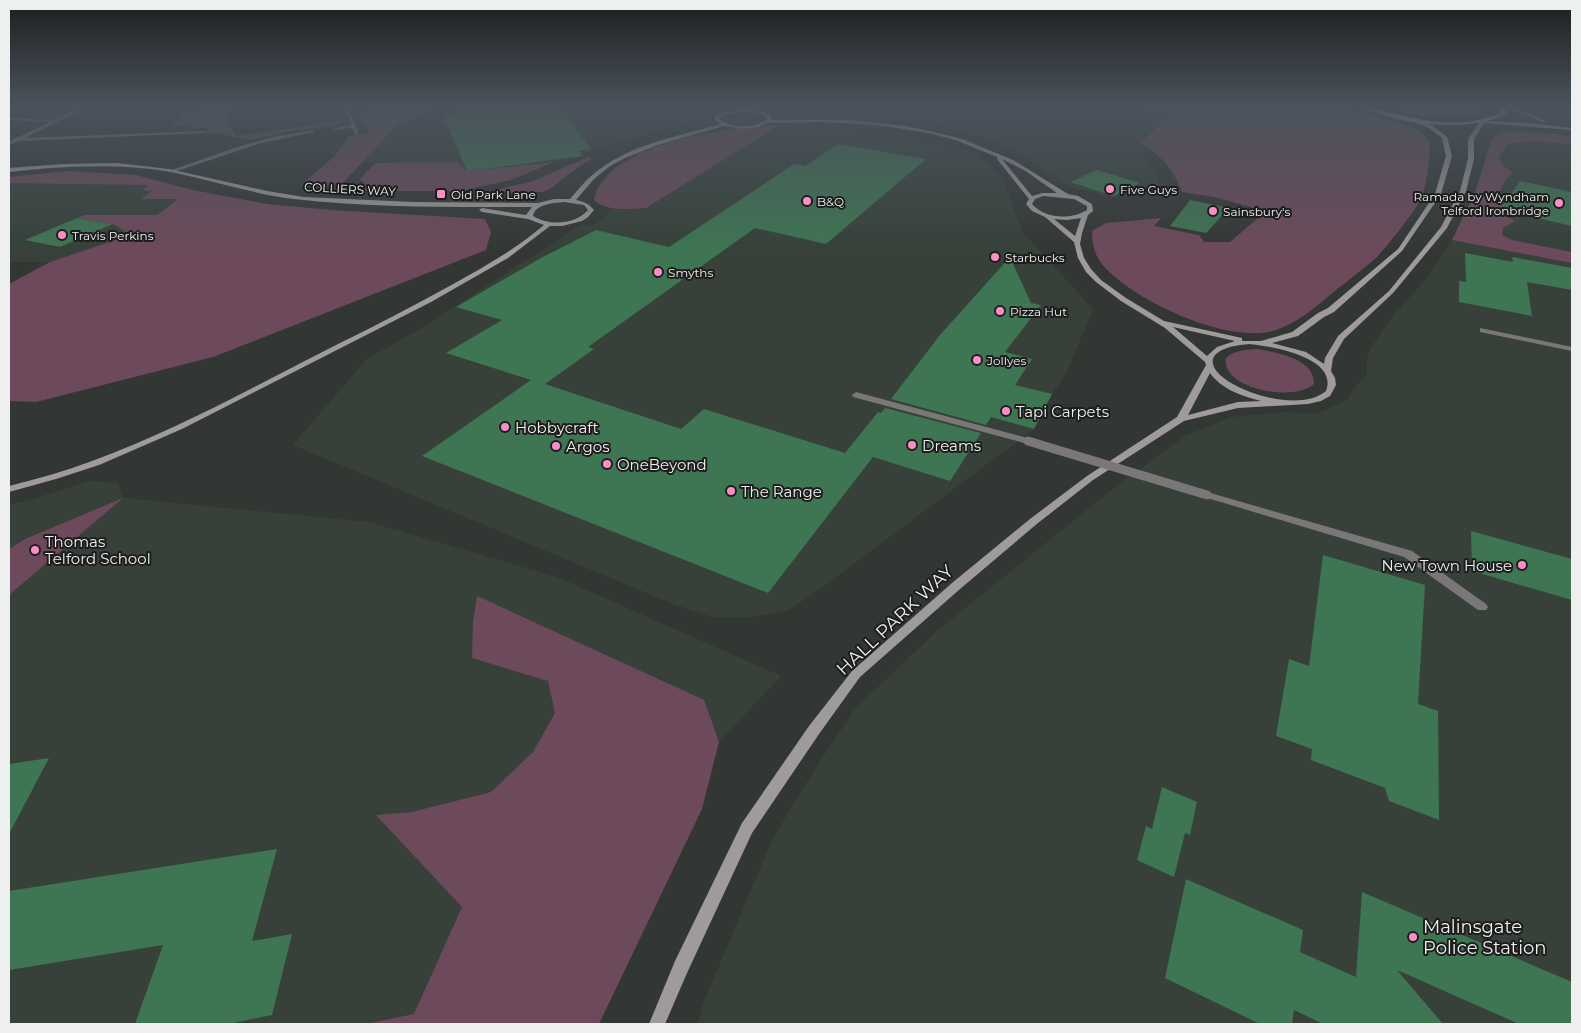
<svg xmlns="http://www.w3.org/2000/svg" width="1581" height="1033" viewBox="0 0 1581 1033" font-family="Montserrat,sans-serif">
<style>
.built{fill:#37413a}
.green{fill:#6d4a5b}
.building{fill:#3e7552}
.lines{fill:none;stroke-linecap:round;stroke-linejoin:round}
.street{fill:#797778;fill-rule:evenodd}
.secondary{fill:#9f9b9d;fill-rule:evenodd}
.primary{fill:#bcb7b9;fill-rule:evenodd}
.highway{fill:#d6d1d3;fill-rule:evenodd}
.street-bridge{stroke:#797778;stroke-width:9}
.poi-dot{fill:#fa8fc6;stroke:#1c1d1c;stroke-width:2}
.labels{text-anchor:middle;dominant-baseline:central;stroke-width:4;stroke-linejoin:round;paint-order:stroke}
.far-street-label{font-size:12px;fill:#eef0ef;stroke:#1c1d1c}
.far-poi-label{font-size:12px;fill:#eef0ef;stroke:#1c1d1c;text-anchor:start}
.poi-label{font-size:15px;fill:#eef0ef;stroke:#1c1d1c;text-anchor:start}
.near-street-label{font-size:18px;fill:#eef0ef;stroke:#1c1d1c}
.near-poi-label{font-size:18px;fill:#eef0ef;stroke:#1c1d1c;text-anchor:start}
</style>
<rect width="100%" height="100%" fill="#333734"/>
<path class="built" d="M433,106h269l1,9 -11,6 -32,10 -67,18 -10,7 -16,4 -100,11 -10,-9 -52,2 -42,-3 34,-36 24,-9z
M777,106h369l45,8 -51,39 14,15 6,18 -46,11 -41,-9 -13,-6 -23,-18 -43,-23 -47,-13 -3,-3 -44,-8 -120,-8z
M1529,106h43v16l-28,-9z
M814,125l157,25 30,25 22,57 70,77 -26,63 -15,22 -18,35 -210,157 -35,24 -39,7h-37l-40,-13 -380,-159 74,-86 58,-33 157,-102 10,2 23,-18h31l132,-82z
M1506,130l34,1 32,7v886h-874l5,-20 70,-166 43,-71 40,-59 82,-78 185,-149 62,-45 46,-19 53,-5 32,2 30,-13 10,-15 11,-11v-16l3,-10 22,-32 34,-38 26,-39 24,-50 13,-43 10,-15z
M68,171l67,4 23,5 20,19 -21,16h-73l-6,3 35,6 17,11 -80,27h-41v-86z
M89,481l29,2 5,15 246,24 188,55 224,99 -62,66 -154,282h-556v-520l18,-3z"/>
<path class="green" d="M204,106h28l-7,12 12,18 106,-16v2l-11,4 -45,6 -37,8 -34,-7 -12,1 6,-6h-19l2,-3 -22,1 12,-12 16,-1z
M391,106h42l-12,10 -24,9 -54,58 -23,4 -19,-2 34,-29 14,-20 20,-3 -11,-22z
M1130,106h213l54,16 21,8 12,11c-1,19 -2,47 -12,63 -7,12 -32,44 -42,54 -10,9 -22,17 -32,26 -24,18 -46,42 -76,48 -47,9 -138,-33 -167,-69 -7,-10 -9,-20 -9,-32l14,-8 55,-5 -7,8 45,9 5,7h26l28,-24 -7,-11 -37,-10 -32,-5c-10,-26 -20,-34 -41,-50l30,-27z
M1383,106h99l2,4c-18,17 -80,3 -101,-4z
M772,125l6,1 -132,82c-17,1 -39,4 -52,-8 9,-46 92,-64 132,-70 15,-3 30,-3 46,-5z
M1507,132l50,2 15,4v7c-22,-4 -43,-5 -65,-1l-8,13 4,9 10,7 -6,5 -9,16 9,5 -7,11 4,5 11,6 -12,7 -1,7 10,5 60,12v11l-120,-23 24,-50 13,-43 6,-11z
M588,157l5,1 -19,12 -24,19 -8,3 -64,2 55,-13z
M457,162l10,9 87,-9 -43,18 -51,11h-95l-3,-5 2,-3 -4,-4 15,-16z
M68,171l67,4 58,15 74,14 65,6 153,9 6,13 -5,18 -273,107 -177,45 -27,-1v-117l41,-22 80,-27 -17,-11 -36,-6 7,-3h73l21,-16h-37l11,-8 -10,-1 6,-5 -139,-2v-6z
M1256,349c19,3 59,9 58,35 -21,19 -94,4 -88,-26 9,-8 18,-8 30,-9z
M123,498l-114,97v-46l16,-10z
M477,596l227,104 15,42 -17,67 -103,215h-233l48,-10 48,-107 -86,-92 36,-3 79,-20 42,-40 22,-39 -7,-32 -76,-23 1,-35z"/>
<path class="building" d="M454,106h105l32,43 -12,2 4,5 -116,15 -24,-56 14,-2z
M838,144l88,15 -100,85 -71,-16 -167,119 6,2 -49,35 136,45 23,-20 141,44 33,-41 3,1 4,-5 96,25 -31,48 -77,-24 -105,136 -346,-137 109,-76 -85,-27 56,-33 -46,-13 85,-49 55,-28 73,17 125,-83 11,2z
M1097,170l43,13 -26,13 -44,-14z
M1520,181l52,11v34l-72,-17z
M1190,200l39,8 -23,25 -36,-7z
M77,218l36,6 -53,23 -35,-7z
M1465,253l48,9 -1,-5 60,11v22l-45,-8 5,34 -73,-14v-21l7,1z
M1010,257l21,46 10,2 -36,47 27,7 -17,26 37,9 -18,35 -43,-12 -5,8 -95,-26 49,-64z
M1471,531l101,28v41l-100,-29z
M1323,555l102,30 -7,119 20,7 1,109 -50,-19 -4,-13 -74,-28 1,-11 -36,-13 13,-77 20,7z
M49,758l-40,76v-70z
M1162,787l35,15 -7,33 -5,-2 -11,44 -37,-17 9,-34 6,3z
M277,849l-25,92 40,-7 -20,81 -44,9h-93l28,-79 -154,25v-79z
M1186,879l117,51 -3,22 56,25 6,-85 210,90v42h-53l-122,-54 46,54h-120l-29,-14 -2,14h-32l-95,-46z"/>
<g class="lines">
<path class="street" d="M83,106h7l-65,32 179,-7 2,1 -2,1 -186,8 -9,4v-3l5,-3 36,-17 -41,-2v-2l45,2z
M344,106h4l11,28h-4l-3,-6 -18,2 -2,-1 19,-4z
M313,130l2,2 -54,11 -87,29 -5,-1 71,-25 37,-10z
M1480,328l92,19v4l-92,-19z
M856,392l175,47 2,2 -5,3 -175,-47 -1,-2z
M1207,492l205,59 74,53 2,3 -2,3h-8l-74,-53 -200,-60 -2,-2z"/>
<path class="secondary" d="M1503,106h7l36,15 -4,1z
M742,110l19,1 10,5v4h78l57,6 29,6 27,7 51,21 55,34 10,2 14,8 1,7 -5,4 -6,18 -2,11 4,14 7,11 10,11 25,18 38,23 78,17v3h19l31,-9 26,-19 10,-5 70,-59 37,-55 11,-38 -4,-18 -13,-10 -23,-9 4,-1 23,8 14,11 5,19 -11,38 -39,57 -68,61 -10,5 -26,19 -26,7 34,9 18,12 1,-6 13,-22 51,-45 52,-64 19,-36 8,-32v-20l12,-18 50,2 42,5v2l-88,-7 -10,16v20l-8,32 -19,37 -54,65 -49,46 -11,19 -2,13 4,7 1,7 -6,11 -9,5 -13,3 -70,4 -54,13 -91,59 -55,43 -78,66 -100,88 -41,57 -67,99 -65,140 -22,51h-16l26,-63 67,-138 67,-97 43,-55 100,-88 78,-64 57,-43 90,-59 29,-52 -1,-3 -40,-34 -44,-27 -25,-19 -10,-10 -8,-14 -4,-16 -29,-25 -13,-6 -6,-7 3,-5 -32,-40v-2l-39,-16 -25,-7 -55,-9 -57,-3 -54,1 -9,4 -15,2 -19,-3 -66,19 -33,13 -15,8 -16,13 -18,21c9,2 12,3 18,10l-6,7 -6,4 -20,5h-12l-42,32 -77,44 -249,127 -83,36 -43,14 -47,13v-6c28,-7 56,-15 83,-25 85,-31 165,-76 246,-117 39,-19 79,-40 117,-61 31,-17 62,-35 89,-58l-16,-6 -46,-7 -3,-2 3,-2 44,7 6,-8c-78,0 -161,1 -238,-8 -42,-5 -82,-19 -123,-27 -54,-9 -108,-6 -162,0v-4l54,-4 54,-1 52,6 98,22 37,6 109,5 125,1 16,-4h16c7,-8 13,-16 21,-23 35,-31 85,-39 129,-52l-5,-4v-4l11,-4zM742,112l18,1 7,5v1c-14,10 -34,10 -48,0v-1l8,-4zM1002,159l22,11 33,23h-14l-11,3zM1043,196l31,3 13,7v4c-16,10 -42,9 -55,-6l3,-5zM564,202l20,3 4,5c-13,15 -39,16 -55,6 2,-12 20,-13 31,-14zM1081,218l-6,18 -21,-17 13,1zM1173,327l62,14 -18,6 -10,9zM1249,344c21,2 90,13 77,47 -35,30 -146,-19 -104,-41 8,-4 18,-5 27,-6zM1210,373c11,16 32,23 51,28l-23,1 -50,13z"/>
<path class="primary" d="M1362,106c12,0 23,6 34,8 34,9 72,14 104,-1l-1,-7h6l2,4 -2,5c-37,17 -107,11 -143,-9z"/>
<path class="highway" d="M1358,106h12l1,2 -3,2z"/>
<path class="street-bridge" d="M1028,441l179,54"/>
</g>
<linearGradient id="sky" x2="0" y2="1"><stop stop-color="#1c1e1d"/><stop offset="0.42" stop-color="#4a535c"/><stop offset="1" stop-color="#4a535c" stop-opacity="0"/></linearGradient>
<rect width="1581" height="251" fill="url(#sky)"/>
<g class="poi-dot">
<circle cx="1110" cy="189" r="5"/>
<rect x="436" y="189" width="10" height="10" rx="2.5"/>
<circle cx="807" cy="201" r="5"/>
<circle cx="1559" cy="203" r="5"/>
<circle cx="1213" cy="211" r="5"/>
<circle cx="62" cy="235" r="5"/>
<circle cx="995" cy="257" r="5"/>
<circle cx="658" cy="272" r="5"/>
<circle cx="1000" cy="311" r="5"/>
<circle cx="977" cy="360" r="5"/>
<circle cx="1006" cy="411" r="5"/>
<circle cx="505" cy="427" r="5"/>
<circle cx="912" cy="445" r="5"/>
<circle cx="556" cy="446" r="5"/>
<circle cx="607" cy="464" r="5"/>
<circle cx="731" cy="491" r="5"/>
<circle cx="35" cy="550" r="5"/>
<circle cx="1522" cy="565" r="5"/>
<circle cx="1413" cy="937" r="5"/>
</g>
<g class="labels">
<g class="far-street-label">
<text transform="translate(350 189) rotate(3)">COLLIERS WAY</text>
</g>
<g class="far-poi-label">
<text x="1120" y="189">Five Guys</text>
<text x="451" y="194">Old Park Lane</text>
<text x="1549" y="196" text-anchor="end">Ramada by Wyndham<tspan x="1549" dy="14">Telford Ironbridge</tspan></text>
<text x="817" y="201">B&amp;Q</text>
<text x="1223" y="211">Sainsbury's</text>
<text x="72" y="235">Travis Perkins</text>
<text x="1005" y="257">Starbucks</text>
<text x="668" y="272">Smyths</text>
<text x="1010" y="311">Pizza Hut</text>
<text x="987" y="360">Jollyes</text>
</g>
<g class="poi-label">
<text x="1016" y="411">Tapi Carpets</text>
<text x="515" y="427">Hobbycraft</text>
<text x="922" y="445">Dreams</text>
<text x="566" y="446">Argos</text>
<text x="617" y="464">OneBeyond</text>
<text x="741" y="491">The Range</text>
<text x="45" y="541">Thomas<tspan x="45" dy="17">Telford School</tspan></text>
<text x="1512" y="565" text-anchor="end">New Town House</text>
</g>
<g class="near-street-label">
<text transform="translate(895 620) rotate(-43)">HALL PARK WAY</text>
</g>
<g class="near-poi-label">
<text x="1423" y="927">Malinsgate<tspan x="1423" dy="21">Police Station</tspan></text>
</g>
</g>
<rect width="1581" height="1033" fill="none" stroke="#eef0ef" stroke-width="20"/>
</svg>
